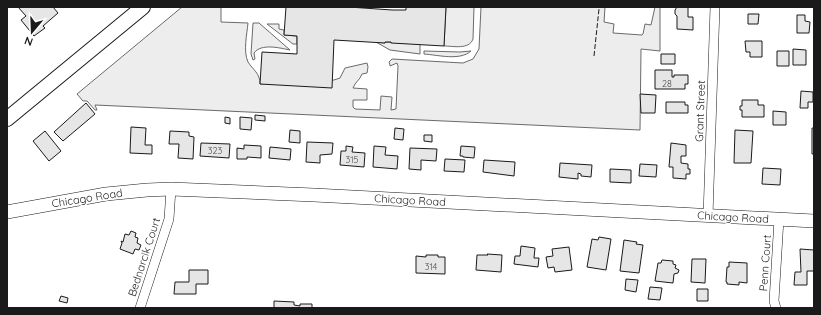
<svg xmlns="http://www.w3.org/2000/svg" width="821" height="315" viewBox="0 0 821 315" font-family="Quicksand,sans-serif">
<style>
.green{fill:#ededed;stroke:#6a6a6a}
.building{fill:#e6e6e6;stroke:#1a1a1a}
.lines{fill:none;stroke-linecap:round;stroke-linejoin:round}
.street-casing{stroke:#1a1a1a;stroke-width:10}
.secondary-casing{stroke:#1a1a1a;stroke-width:14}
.primary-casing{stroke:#1a1a1a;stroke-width:16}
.street{stroke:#fff;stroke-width:9}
.secondary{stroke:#fff;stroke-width:13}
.primary{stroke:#fff;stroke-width:14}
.fence{stroke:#1a1a1a;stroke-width:1;stroke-dasharray:5 2;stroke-linecap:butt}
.labels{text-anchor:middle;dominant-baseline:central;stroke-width:3;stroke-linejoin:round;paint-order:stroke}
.number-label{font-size:9px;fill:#4d4d4d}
.street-label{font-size:11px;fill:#1a1a1a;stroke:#fff}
</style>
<rect width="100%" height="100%" fill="#fff"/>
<path class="green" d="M182,7h39v15l27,1c-1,11 -5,28 0,39 5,8 12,11 12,22l74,-4 6,-2 5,-10 22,-5 1,4 -1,6 -5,1c-2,6 -7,8 -9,14l14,1v11h-14v7l2,2 25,1 1,-14 11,1 -1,13 5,-1 2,-43 -1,-3 -7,3v-1l-1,-3 3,-3 71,4 10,-4 6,-10 2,-42h124l-1,15 10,2 -1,9 29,2 1,-1 2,-10 6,1 4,-18h5v44l-19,-2 -1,81 -545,-25 2,5h-2l-8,-9h-4l-6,-7z
M446,7h28l-1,32c-4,11 -20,7 -29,7z
M253,23h6l31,27c-10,-2 -29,-7 -36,3l1,6 -2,1 -2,-6z
M267,24h12v5l5,1v5l13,1v8h-4z
M376,42l9,1v-1l35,2v10l-30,-4z
M424,51l36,1 11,-1c-11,10 -33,4 -47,3z"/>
<path class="building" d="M18,7h35l5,6 -15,13 2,2 -11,8 -13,-16 5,-4z
M286,7h63l43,3h14v-3h40l-2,39 -53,-3v-1h-6v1l-51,-3 -2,48 -72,-4 2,-32 35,2v-18l-13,-1z
M677,7h11v10h5v13l-16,-1v-13l-2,-2v-4z
M748,14h11l-1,10h-10z
M797,15h8v6l5,1 -1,11h-12z
M745,41h17v16h-12v-5h-4z
M793,49l13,1v15h-13z
M777,51h12v15h-12z
M661,54h14v10h-14z
M655,70h17v7h2v-2h14v9h-3v5h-30z
M801,91l12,1v10h-5v6h-8z
M640,94l16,1 -1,18h-14z
M742,100h16v5h6v12h-22v-7h-2v-4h2z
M666,102h19v3h3v8h-22z
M86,103l9,11 -32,27 -9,-9z
M773,111l13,1v13h-13z
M255,115l10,1v5l-10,-1z
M225,117l5,1v6l-5,-1z
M240,117l12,1 -1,12 -11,-1z
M131,127l15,1 -1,17h7v9l-22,-1z
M395,128l9,1 -1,11 -9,-1z
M812,128h2v26h-2z
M290,130l10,1v12l-11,-1z
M735,130l18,1 -2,32h-17z
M45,131l16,20 -12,10 -16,-20z
M170,131l19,1v4l5,1 -1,22 -15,-1 1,-14h-10z
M424,135h8v7l-8,-1z
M307,142l26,1 -1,11 -12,1v8l-14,-1z
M201,143l29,1 -1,14 -29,-2z
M671,143l15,2v11h-5v7l7,1v5h2v5h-4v5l-13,-1v-11h-4z
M244,145l17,1v12l-14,-1v2h-10v-11l7,1z
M346,146l7,1 -1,5 13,1 -1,14 -24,-2 1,-14h5z
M374,146l12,1 -1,8 13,1 -1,13 -24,-2z
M461,146l14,1 -1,11 -11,-1v-1h-3z
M270,147l21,2 -1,11 -21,-2z
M410,148l27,1 -1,12 -15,-1v10l-12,-1z
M445,159l20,1 -1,12 -20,-1z
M484,160l31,2 -1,14 -31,-4z
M560,163l32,2 -1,12 -10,-1v-2l-3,-1v6l-19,-2z
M640,164l17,1 -1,12 -17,-1z
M763,168l18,1 -1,16 -18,-1z
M610,169l21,1v13l-21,-1z
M131,231l5,2 -1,4 3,1 -1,5 4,2 -2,5 -4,-1 -2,5 -13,-5 2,-6 -1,-2 2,1 2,-8 4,1z
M599,237l12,2 -5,31 -19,-3 5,-28 6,1z
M624,240l13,2 -1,2 7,1 -4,28 -19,-2z
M521,246l14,2 -1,10h5l-1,9 -24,-3 1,-8h5z
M569,247l3,23 -17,2 -1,-5 -6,1 -2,-11 7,-1 -1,-7z
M800,249l14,1v21h-7v14h-13l1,-13h6z
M487,254l15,1 -1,17 -25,-2 1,-15h11z
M426,255h12v2h7v17l-29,-1v-17l10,1z
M692,259h14l-1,24 -14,-1z
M662,260l11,1v3l3,1 -1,3 4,2 -1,3 -4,1 -1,9 -18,-2 3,-18h3z
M729,262l18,1v20l-8,-1v3l-12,-1v-2h-1l1,-15h2z
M189,270h19v14h-12v10h-22l1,-12h14z
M626,279l12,1 -2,12 -11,-2z
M650,287l12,1 -2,12 -12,-1z
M697,289h11v12h-11z
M61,296l7,2 -1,5 -8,-2z
M274,301l20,1v3l6,1v-2h12v4h-38z"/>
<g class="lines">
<defs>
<path id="street" d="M708,216l7,-209
M140,308l29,-89 2,-30
M776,308l-2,-7 5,-82"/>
<path id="secondary" d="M7,212l99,-18 41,-4 24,-1 143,6 500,26"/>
<path id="primary" d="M7,119l136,-112"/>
</defs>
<use href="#street" class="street-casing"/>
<use href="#secondary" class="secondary-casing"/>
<use href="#primary" class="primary-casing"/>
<use href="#street" class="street"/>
<use href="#secondary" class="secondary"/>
<use href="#primary" class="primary"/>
<path class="fence" d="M594,56l5,-47 -2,-2"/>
</g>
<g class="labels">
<g class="number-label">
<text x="667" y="83">28</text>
<text x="215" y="150">323</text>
<text x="352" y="159">315</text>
<text x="431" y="266">314</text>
</g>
<g class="street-label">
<text transform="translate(700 111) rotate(-88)">Grant Street</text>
<text transform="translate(87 198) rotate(-9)">Chicago Road</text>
<text transform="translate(410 200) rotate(3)">Chicago Road</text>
<text transform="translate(733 217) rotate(3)">Chicago Road</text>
<text transform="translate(144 257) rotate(-72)">Bednarcik Court</text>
<text transform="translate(765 263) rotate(-86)">Penn Court</text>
</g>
</g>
<rect width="821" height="315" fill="none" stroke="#1a1a1a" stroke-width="16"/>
<g transform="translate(32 32) rotate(199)" stroke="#ffffff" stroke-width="3" paint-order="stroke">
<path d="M0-3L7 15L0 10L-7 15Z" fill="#1a1a1a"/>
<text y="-6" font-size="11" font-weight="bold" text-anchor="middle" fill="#1a1a1a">N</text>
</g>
</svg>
